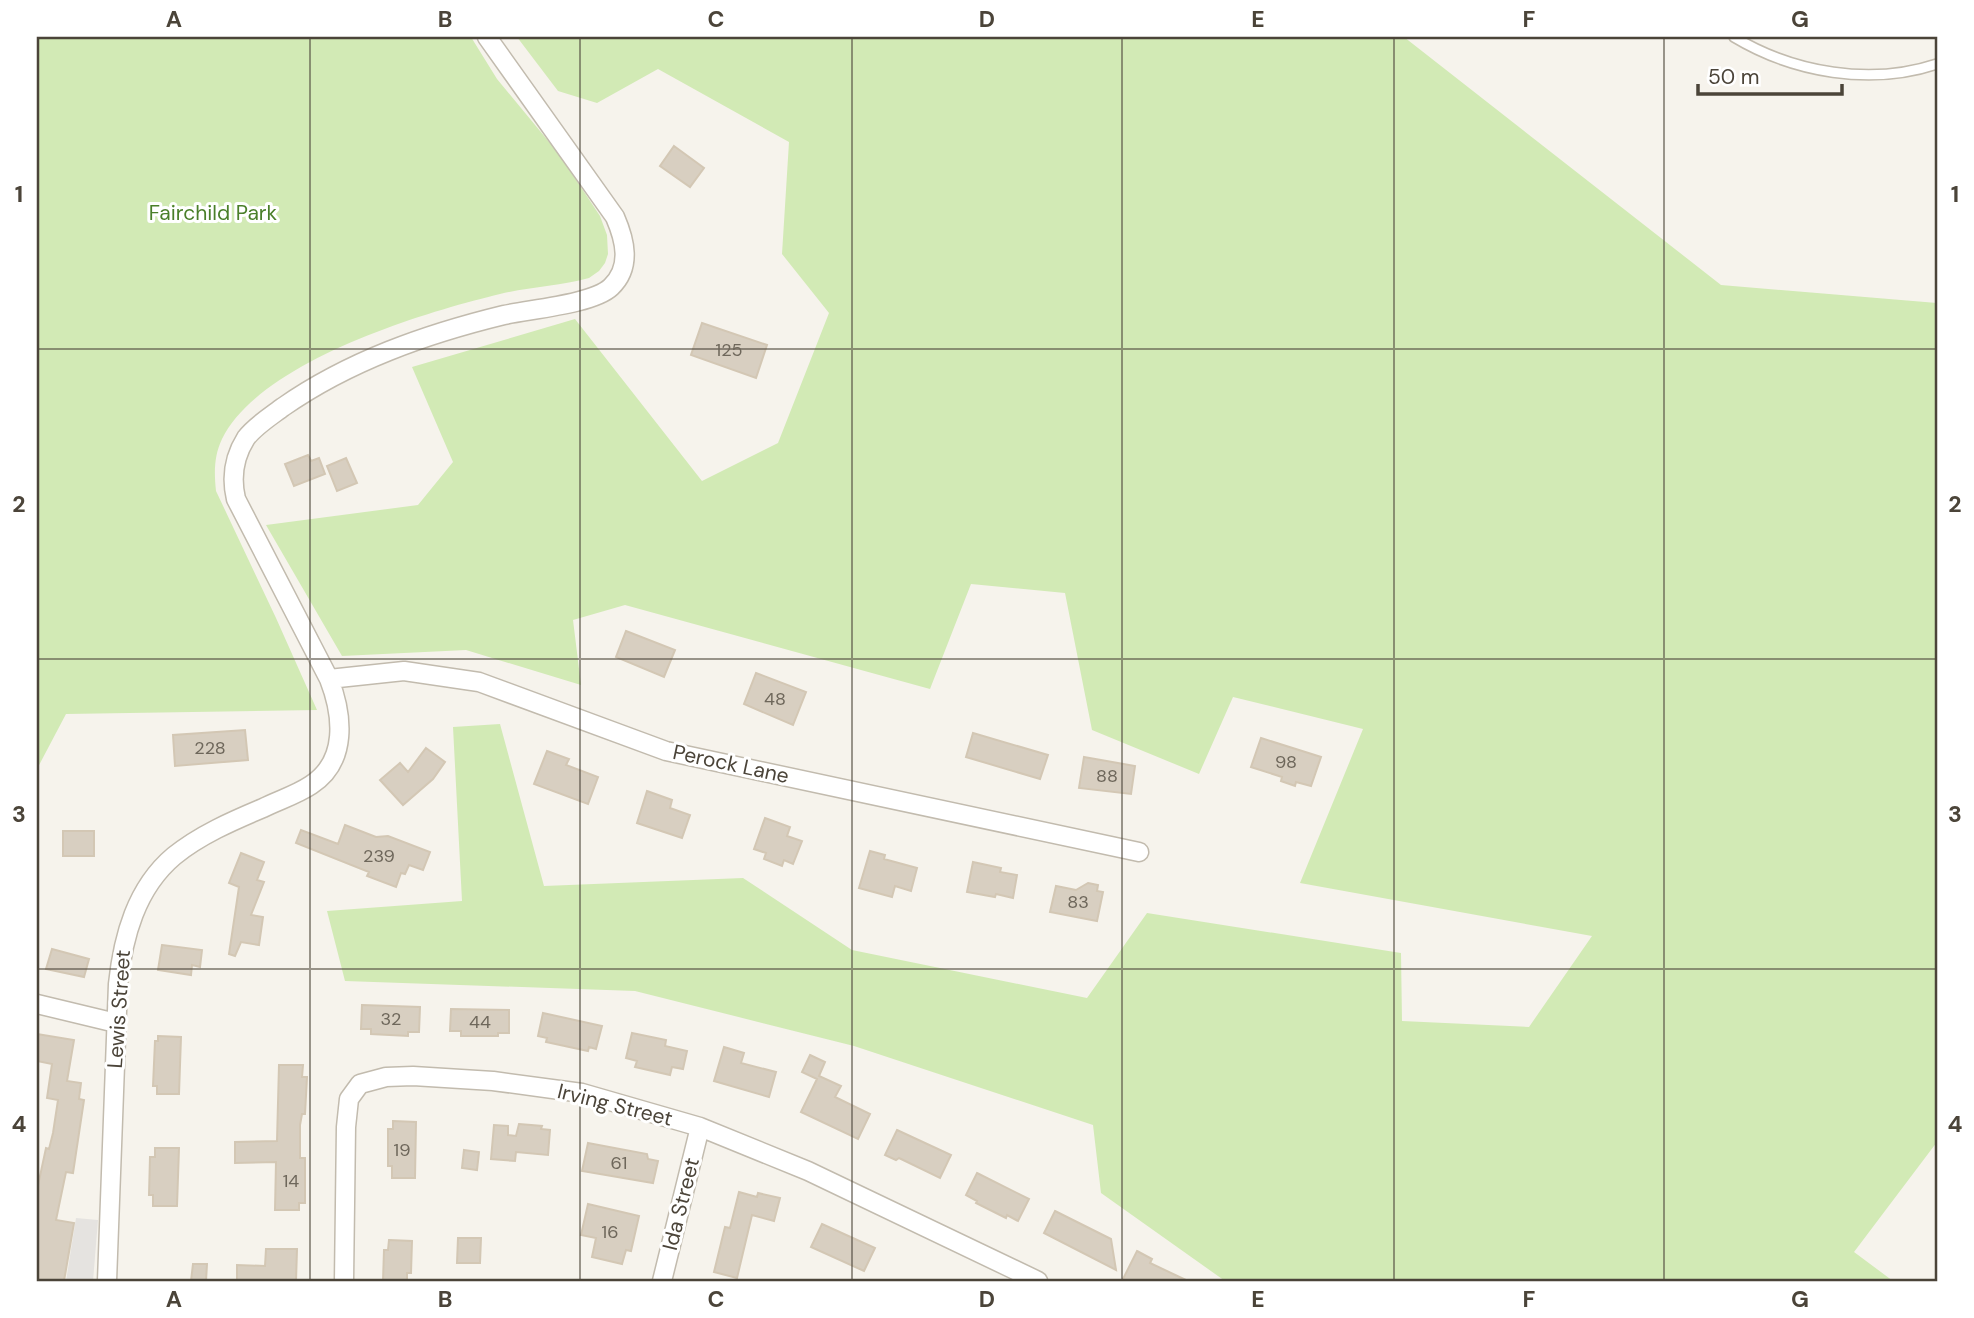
<svg xmlns="http://www.w3.org/2000/svg" width="1974" height="1318" viewBox="0 0 1974 1318" font-family="'DM Sans',sans-serif">
<style>
.green{fill:#d2eab5}
.parking{fill:#e5e3e0}
.building{fill:#d8cfc1;stroke:#d3c7b4;stroke-width:2}
.lines{fill:none;stroke-linecap:round;stroke-linejoin:round}
.lane-casing{stroke:#c2bbae;stroke-width:12}
.street-casing{stroke:#c2bbae;stroke-width:21}
.lane{stroke:#fff;stroke-width:9}
.street{stroke:#fff;stroke-width:18}
.grid{fill:none;stroke:#4b4439;stroke-width:2;stroke-opacity:0.55}
.labels{text-anchor:middle;dominant-baseline:central;stroke-width:6;stroke-linejoin:round;paint-order:stroke}
.number-label{font-size:18px;fill:#6e675b}
.park-label{font-size:21px;fill:#4a7f2a;stroke:#fff}
.street-label{font-size:21px;fill:#4b4439;stroke:#fff}
.neatline{fill:none;stroke:#4b4439;stroke-width:2.5}
.grid-label{font-size:23px;text-anchor:middle;font-weight:bold;fill:#4b4439}
</style>
<rect width="100%" height="100%" fill="#f6f3ec"/>
<path class="green" d="M37,37h434l26,42 62,75 41,62 7,19 1,19 -3,9 -6,8 -10,7c-29,8 -60,9 -89,16 -79,19 -240,68 -278,145 -8,17 -8,33 -6,52l60,127 41,92 -251,4 -29,55z
M517,37h887l317,248 216,18v839l-83,110 39,29h-668l-124,-88 -8,-68 -239,-79 -219,-55 -290,-10 -18,-70 135,-10 -9,-174 47,-3 44,162 199,-8 109,72 235,48 60,-85 254,40 1,68 127,6 63,-91 -292,-53 63,-154 -130,-32 -34,77 -107,-44 -27,-137 -94,-9 -41,105 -305,-84 -52,15 8,65 -115,-35 -124,6 -76,-131 152,-20 35,-43 -41,-95 163,-48 127,162 76,-38 51,-130 -47,-59 7,-112 -131,-73 -61,34 -39,-12z"/>
<path class="parking" d="M76,1218l22,2 -5,61h-27z"/>
<path class="building" d="M674,146l30,22 -14,19 -30,-21z
M702,323l65,22 -11,33 -65,-23z
M308,455l3,6 8,-3 6,16 -31,12 -9,-22z
M346,458l11,25 -20,8 -10,-25z
M626,631l49,19 -11,27 -48,-20z
M756,673l50,19 -13,33 -49,-21z
M245,730l3,30 -73,6 -2,-31z
M973,733l75,22 -8,24 -74,-22z
M1261,738l60,19 -10,29 -15,-4 -1,4 -14,-5 1,-4 -31,-10z
M426,748l19,14 -12,17 -30,26 -23,-25 20,-17 8,9z
M547,751l22,8 -3,6 32,12 -10,27 -54,-20z
M1084,757l51,9 -4,28 -52,-6z
M647,791l25,9 -2,8 20,7 -8,23 -45,-15z
M765,818l25,9 -3,9 15,5 -9,23 -9,-4 -2,6 -18,-7 2,-6 -12,-4z
M345,825l31,12 12,-1 42,16 -7,18 -14,-5 -4,9 -4,-1 -5,14 -29,-11 2,-4 -73,-29 5,-13 37,14z
M63,831h31v25h-31z
M870,851l15,4 -1,4 33,9 -6,23 -16,-5 -3,11 -33,-9z
M241,853l23,9 -7,18 7,2 -13,33 12,2 -4,28 -18,-3 -6,14 -6,-2 10,-67 -10,-4z
M973,862l28,6 -1,4 17,3 -4,23 -17,-4 -1,3 -28,-5z
M1088,883l10,2 -1,6 6,1 -6,29 -47,-9 6,-26 20,4z
M162,945l40,5 -2,17 -8,-2 -1,10 -33,-5z
M52,949l37,10 -5,18 -38,-8z
M362,1005l58,2 -1,25h-11v4l-37,-2v-5h-10z
M451,1009l58,1v23h-11v3h-37v-5h-11z
M543,1013l59,13 -6,23 -7,-2 -1,4 -42,-9 1,-4 -9,-2z
M632,1033l34,7 -1,6 22,5 -4,18 -11,-2 -2,8 -35,-8 2,-6 -11,-3z
M37,1034l37,6 -7,41 14,2 -2,16 5,1 -11,73 -7,-1 -10,48 18,3 -10,58h-27v-91l9,-42 3,1 4,-16 5,-33 -11,-2 5,-34 -15,-3z
M158,1036l23,1 -2,57h-22v-8h-4l2,-45h3z
M724,1047l20,6 -3,10 35,9 -7,25 -55,-16z
M810,1055l15,7 -6,14 22,10 -6,11 35,17 -12,25 -57,-27 16,-33 -15,-7z
M279,1065h24l-1,12h5l-2,37h-3l-2,11v33h5v45h-6v7h-24l1,-48 -41,1v-21l42,-1z
M393,1121l23,1 -1,56h-23v-12h-4v-37h5z
M519,1124l23,2 -1,3 9,1 -2,25 -32,-3 -1,9 -24,-2 3,-34 14,1v9l8,1z
M897,1130l54,25 -11,23 -41,-20 -3,2 -11,-5z
M588,1143l59,11 1,5 10,2 -5,22 -71,-12z
M155,1148h24l-2,58h-24v-11h-4l1,-38h5z
M464,1150l15,2 -2,18 -15,-2z
M977,1173l52,26 -11,22 -11,-6 -1,3 -30,-15 1,-2 -11,-6z
M739,1192l18,5 1,-4 22,5 -6,23 -22,-6 -15,63 -23,-6 11,-45 5,1z
M588,1204l51,12 -8,35 -5,-1 -4,14 -30,-7 4,-19 -15,-3z
M1055,1211l56,28 5,31 -72,-37z
M822,1224l53,24 -11,23 -53,-24z
M458,1238h23l-1,25h-23z
M389,1240l23,1 -1,32h-4v8h-24l1,-31h4z
M266,1249h31l-1,32h-59v-16l28,1z
M1137,1251l15,8 -2,4 38,18h-66z
M193,1264h14l-1,17h-15z"/>
<g class="lines">
<defs>
<path id="lane" d="M1734,37c60,36 137,49 203,27"/>
<path id="street" d="M329,679l75,-8 75,11 187,69 473,101
M37,1004l79,19
M107,1281l11,-297c5,-47 18,-96 56,-128 26,-21 58,-35 89,-48 16,-8 33,-13 48,-23 37,-24 32,-70 18,-106l-93,-180c-5,-21 -2,-42 10,-61 9,-12 25,-22 37,-31 66,-46 143,-73 221,-92 27,-6 89,-11 107,-28 21,-20 14,-47 4,-70l-128,-180
M344,1281l2,-154 3,-28 11,-15 26,-7 27,-1 80,5 89,12 118,34 108,44 230,110
M662,1281l38,-154"/>
</defs>
<use href="#lane" class="lane-casing"/>
<use href="#street" class="street-casing"/>
<use href="#lane" class="lane"/>
<use href="#street" class="street"/>
</g>
<path class="grid" d="M310,37v1244M580,37v1244M852,37v1244M1122,37v1244M1394,37v1244M1664,37v1244M37,349h1900M37,659h1900M37,969h1900"/>
<g class="labels">
<g class="number-label">
<text x="729" y="350">125</text>
<text x="775" y="699">48</text>
<text x="210" y="748">228</text>
<text x="1286" y="762">98</text>
<text x="1107" y="776">88</text>
<text x="379" y="856">239</text>
<text x="1078" y="902">83</text>
<text x="391" y="1019">32</text>
<text x="480" y="1022">44</text>
<text x="402" y="1150">19</text>
<text x="619" y="1163">61</text>
<text x="291" y="1181">14</text>
<text x="610" y="1232">16</text>
</g>
<g class="park-label">
<text x="213" y="213">Fairchild Park</text>
</g>
<g class="street-label">
<text transform="translate(731 764) rotate(12)">Perock Lane</text>
<text transform="translate(119 1009) rotate(-86)">Lewis Street</text>
<text transform="translate(615 1105) rotate(14)">Irving Street</text>
<text transform="translate(681 1204) rotate(-76)">Ida Street</text>
</g>
</g>
<rect width="1974" height="1318" fill="none" stroke="#ffffff" stroke-width="77"/>
<path d="M1698 84v10h144v-10" fill="none" stroke="#4b4439" stroke-width="3.5"/>
<text x="1708" y="84" font-size="21" fill="#4b4439" stroke="#ffffff" stroke-width="5" paint-order="stroke">50 m</text>
<rect x="38" y="38" width="1898" height="1242" class="neatline"/>
<g class="grid-label">
<text x="174" y="27">A</text>
<text x="445" y="27">B</text>
<text x="716" y="27">C</text>
<text x="987" y="27">D</text>
<text x="1258" y="27">E</text>
<text x="1529" y="27">F</text>
<text x="1800" y="27">G</text>
<text x="19" y="202">1</text>
<text x="1955" y="202">1</text>
<text x="19" y="512">2</text>
<text x="1955" y="512">2</text>
<text x="19" y="822">3</text>
<text x="1955" y="822">3</text>
<text x="19" y="1132">4</text>
<text x="1955" y="1132">4</text>
<text x="174" y="1307">A</text>
<text x="445" y="1307">B</text>
<text x="716" y="1307">C</text>
<text x="987" y="1307">D</text>
<text x="1258" y="1307">E</text>
<text x="1529" y="1307">F</text>
<text x="1800" y="1307">G</text>
</g>
</svg>
